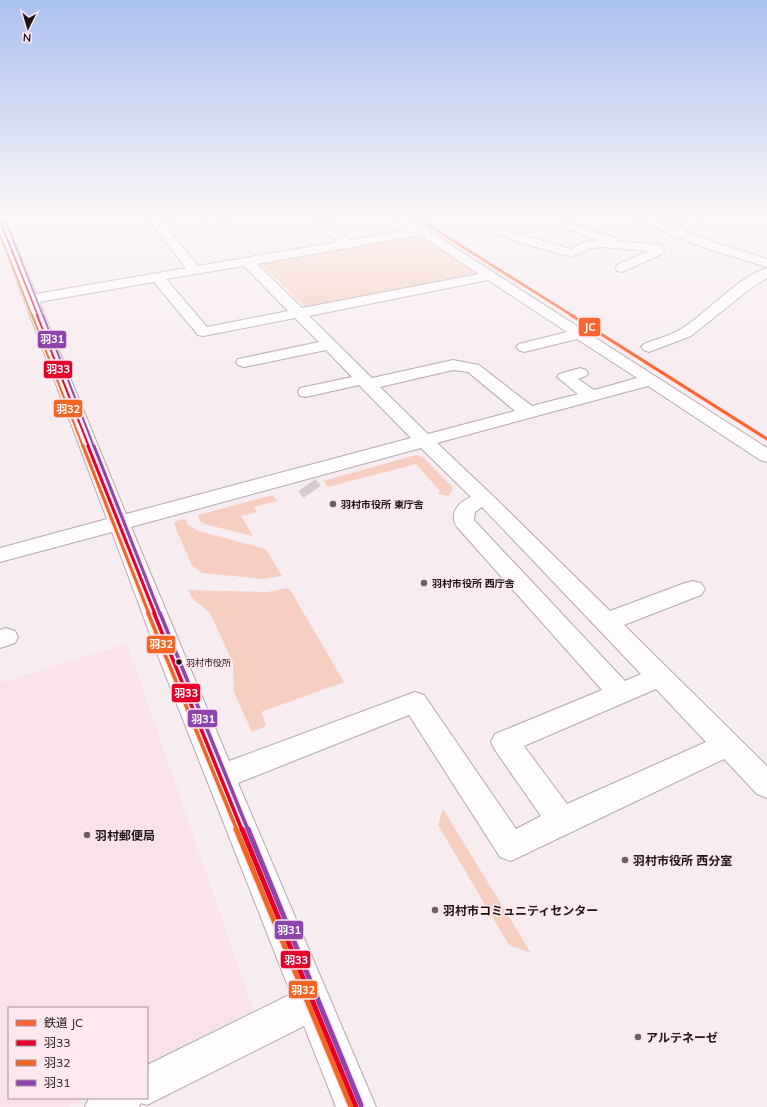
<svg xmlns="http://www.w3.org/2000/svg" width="767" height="1107" viewBox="0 0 767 1107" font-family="Mulish,'Noto Sans JP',sans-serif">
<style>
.built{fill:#f9e2e8}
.green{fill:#f6cfc0}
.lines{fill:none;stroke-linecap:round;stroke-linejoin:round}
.minor-tunnel{stroke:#d6cbce;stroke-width:21;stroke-dasharray:21 10;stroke-linecap:butt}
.minor-casing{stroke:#b4a9ac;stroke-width:2}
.minor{fill:#fefcfd;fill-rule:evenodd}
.bus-1-far4-casing{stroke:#fce8ed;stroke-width:3}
.bus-1-far3-casing{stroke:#fce8ed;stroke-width:4}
.bus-1-far2-casing{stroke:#fce8ed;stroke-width:6}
.bus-1-far1-casing{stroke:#fce8ed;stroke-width:6}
.bus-1-casing{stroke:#fce8ed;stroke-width:8}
.bus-2-far4-casing{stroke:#fce8ed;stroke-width:3}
.bus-2-far3-casing{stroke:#fce8ed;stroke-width:4}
.bus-2-far2-casing{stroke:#fce8ed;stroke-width:6}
.bus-2-far1-casing{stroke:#fce8ed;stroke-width:6}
.bus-2-casing{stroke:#fce8ed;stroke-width:8}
.bus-3-far4-casing{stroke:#fce8ed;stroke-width:3}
.bus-3-far3-casing{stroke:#fce8ed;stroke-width:4}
.bus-3-far2-casing{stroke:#fce8ed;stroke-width:6}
.bus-3-far1-casing{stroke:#fce8ed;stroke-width:6}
.bus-3-casing{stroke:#fce8ed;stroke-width:8}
.bus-1-far4{stroke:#e4002b;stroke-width:1.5}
.bus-1-far3{stroke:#e4002b;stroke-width:2}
.bus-1-far2{stroke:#e4002b;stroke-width:3}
.bus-1-far1{stroke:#e4002b;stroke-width:3.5}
.bus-1{stroke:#e4002b;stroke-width:5}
.bus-2-far4{stroke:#f26522;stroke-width:1.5}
.bus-2-far3{stroke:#f26522;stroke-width:2}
.bus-2-far2{stroke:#f26522;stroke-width:3}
.bus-2-far1{stroke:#f26522;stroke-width:3.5}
.bus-2{stroke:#f26522;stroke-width:5}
.bus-3-far4{stroke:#8e44ad;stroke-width:1.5}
.bus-3-far3{stroke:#8e44ad;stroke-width:2}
.bus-3-far2{stroke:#8e44ad;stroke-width:3}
.bus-3-far1{stroke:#8e44ad;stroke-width:3.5}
.bus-3{stroke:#8e44ad;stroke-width:5}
.rail-1-far1-casing{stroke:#fce8ed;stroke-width:4}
.rail-1-casing{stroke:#fce8ed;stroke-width:5}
.rail-1-far1{stroke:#fe642e;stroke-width:2.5}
.rail-1{stroke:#fe642e;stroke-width:3}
.poi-dot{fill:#6a5f62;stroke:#fce8ed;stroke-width:1.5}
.bus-dot{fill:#1e1316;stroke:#fce8ed;stroke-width:1.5}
.labels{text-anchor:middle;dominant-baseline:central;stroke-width:3;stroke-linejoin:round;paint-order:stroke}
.bus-label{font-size:9px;fill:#1e1316;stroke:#fce8ed;text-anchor:start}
.poi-label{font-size:10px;font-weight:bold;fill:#1e1316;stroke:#fce8ed;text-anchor:start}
.near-poi-label{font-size:12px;font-weight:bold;fill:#1e1316;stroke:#fce8ed;text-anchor:start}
.line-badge{stroke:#fce8ed;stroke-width:1.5}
.badge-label{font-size:11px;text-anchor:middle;font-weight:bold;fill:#fff}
</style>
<rect width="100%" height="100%" fill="#f7ecef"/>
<path class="built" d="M127,643l128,372 -108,53v-60h-138v90h77l-18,9h-68v-424z"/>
<path class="green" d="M414,236h9l55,37 -1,3 -170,33 -45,-44 4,-4z
M416,455l7,2 30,31 -4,8 -10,-2 -1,-1 3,-1 -25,-28 -88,23 -5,-6z
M273,495l4,6 -23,6 3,5 -16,4 12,20 -49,-12 -4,-3 -2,-6z
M185,519l3,6 10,6 68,18 16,27 -19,3 -61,-6 -10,-7 -18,-42 2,-3z
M289,588l55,94 -83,30 5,12 -2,3 -12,5 -18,-40 -1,-29 -23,-50 -18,-15 -4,-8 79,2z
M443,809l88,144 -22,-8 -71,-120z"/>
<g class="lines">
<path class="minor-tunnel" d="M307,485l5,7"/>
<defs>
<path id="minor" d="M148,215h8l6,7 50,-7h26l-1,2 -4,1 -66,10 31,38 139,-24 -20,-17 2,-2h8l23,17 61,-11 -20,-14h13l363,233v14l-7,-2 -112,-74 -211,57 55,52 118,116 75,-28 8,-2 8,2 4,6 -4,6 -77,30 143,141v32l-10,-4 -33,-35 -213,102 -11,-4 -91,-142 -171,68 138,324h-40l-32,-81 -157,79 -6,-2 -2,4h-54l4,-9h58v-33l144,-71 -131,-333 -48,-129 -112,30v-14l107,-29 -107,-283v-18l4,1 2,2 30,73 150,-26 -38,-49 -2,-2zM420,235l59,39 -177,34 -45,-44zM244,266l44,45 -81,16 -41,-48zM488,280l79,52 -48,12 -3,3 3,3 5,2 53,-13 60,39 -43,12 -16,-11 8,-3 2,-3 -2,-3 -6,-2 -21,6 -2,3 21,17 -46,12 -53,-41 -26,-5 -81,18 -63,-62zM154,282l44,53 5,1 92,-18 24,24 -81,17 -2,3 2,3 6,2 82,-17 26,27 -52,11 -2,4 2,4 6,1 53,-12 52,53 -285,76 -87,-212zM453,370l15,2 47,39 -87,23 -48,-47zM421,448l50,49c-12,5 -23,16 -14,30l145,163 -107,44 -4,8 4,8 46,66 -25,13 -92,-134 -9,-3 -186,69 -98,-234zM482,507l159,167 -16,7 -151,-161 1,-8zM656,689l50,53 -139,62 -43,-58z
M627,215h15l32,12 21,-12h13l-1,2 -23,14 32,12 51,16v8l-59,-18 -79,-32z
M567,222l48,16 2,3 45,4 2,6 -2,3 -40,18 -5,-1 -1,-3 1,-3 31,-14 -45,-4 -12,1 -19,9 -51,-14 -34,-13 -2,-2 2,-2 4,-1 38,12 42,12 13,-7 13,-2 -34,-13 -2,-2 2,-2z
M767,268v10l-16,10 -60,48 -42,16 -5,-2 -3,-3 3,-3c12,-5 26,-8 37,-15 25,-15 59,-54 86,-61z
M6,628l9,3 3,6 -3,6 -15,5v-18z"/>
</defs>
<use href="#minor" class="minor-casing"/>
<use href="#minor" class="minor"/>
<defs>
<path id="bus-1-far4" d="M0,221l38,95"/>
<path id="bus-1-far3" d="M37,315l52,132"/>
<path id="bus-1-far2" d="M88,446l67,168"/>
<path id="bus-1-far1" d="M154,613l88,217"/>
<path id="bus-1" d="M242,829l114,278"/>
<path id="bus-2-far4" d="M0,235l32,81"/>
<path id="bus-2-far3" d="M32,315l51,132"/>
<path id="bus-2-far2" d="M83,446l66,168"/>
<path id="bus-2-far1" d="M148,613l89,217"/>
<path id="bus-2" d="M236,829l115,278"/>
<path id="bus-3-far4" d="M5,219l38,97"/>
<path id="bus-3-far3" d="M43,315l51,132"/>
<path id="bus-3-far2" d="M94,446l66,168"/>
<path id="bus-3-far1" d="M160,613l88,217"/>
<path id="bus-3" d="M248,829l113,276"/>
</defs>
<use href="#bus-1-far4" class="bus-1-far4-casing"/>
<use href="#bus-1-far3" class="bus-1-far3-casing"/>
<use href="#bus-1-far2" class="bus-1-far2-casing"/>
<use href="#bus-1-far1" class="bus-1-far1-casing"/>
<use href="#bus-1" class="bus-1-casing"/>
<use href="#bus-2-far4" class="bus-2-far4-casing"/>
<use href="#bus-2-far3" class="bus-2-far3-casing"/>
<use href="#bus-2-far2" class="bus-2-far2-casing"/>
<use href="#bus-2-far1" class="bus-2-far1-casing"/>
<use href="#bus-2" class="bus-2-casing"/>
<use href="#bus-3-far4" class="bus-3-far4-casing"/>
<use href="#bus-3-far3" class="bus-3-far3-casing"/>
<use href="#bus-3-far2" class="bus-3-far2-casing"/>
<use href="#bus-3-far1" class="bus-3-far1-casing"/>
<use href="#bus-3" class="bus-3-casing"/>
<use href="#bus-1-far4" class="bus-1-far4"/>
<use href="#bus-1-far3" class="bus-1-far3"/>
<use href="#bus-1-far2" class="bus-1-far2"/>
<use href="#bus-1-far1" class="bus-1-far1"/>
<use href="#bus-1" class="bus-1"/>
<use href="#bus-2-far4" class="bus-2-far4"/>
<use href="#bus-2-far3" class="bus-2-far3"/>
<use href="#bus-2-far2" class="bus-2-far2"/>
<use href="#bus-2-far1" class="bus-2-far1"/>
<use href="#bus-2" class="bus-2"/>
<use href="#bus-3-far4" class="bus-3-far4"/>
<use href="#bus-3-far3" class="bus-3-far3"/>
<use href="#bus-3-far2" class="bus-3-far2"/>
<use href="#bus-3-far1" class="bus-3-far1"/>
<use href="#bus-3" class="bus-3"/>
<defs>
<path id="rail-1-far1" d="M412,215l161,101"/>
<path id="rail-1" d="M571,315l196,124"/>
</defs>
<use href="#rail-1-far1" class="rail-1-far1-casing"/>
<use href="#rail-1" class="rail-1-casing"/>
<use href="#rail-1-far1" class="rail-1-far1"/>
<use href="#rail-1" class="rail-1"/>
</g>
<linearGradient id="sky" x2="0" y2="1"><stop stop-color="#a9c0ee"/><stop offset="0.58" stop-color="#fbf6f8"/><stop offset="1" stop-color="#fbf6f8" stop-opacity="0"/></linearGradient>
<rect width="767" height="370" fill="url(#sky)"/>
<g class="poi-dot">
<circle cx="333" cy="504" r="4"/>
<circle cx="424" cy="583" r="4"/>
<circle cx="87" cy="835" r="4"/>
<circle cx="625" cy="860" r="4"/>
<circle cx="435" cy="910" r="4"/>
<circle cx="638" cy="1037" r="4"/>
</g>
<circle class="bus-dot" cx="179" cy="662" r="3.5"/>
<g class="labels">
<g class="bus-label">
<text x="186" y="662">羽村市役所</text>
</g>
<g class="poi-label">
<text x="341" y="504">羽村市役所 東庁舎</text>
<text x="432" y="583">羽村市役所 西庁舎</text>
</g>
<g class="near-poi-label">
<text x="95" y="835">羽村郵便局</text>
<text x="633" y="860">羽村市役所 西分室</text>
<text x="443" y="910">羽村市コミュニティセンター</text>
<text x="646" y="1037">アルテネーゼ</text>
</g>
</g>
<g class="line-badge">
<rect x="578" y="317" width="23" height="20" rx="4" fill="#fe642e"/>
<rect x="37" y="330" width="30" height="19" rx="4" fill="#8e44ad"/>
<rect x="43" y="360" width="30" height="19" rx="4" fill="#e4002b"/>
<rect x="53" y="399" width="30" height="19" rx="4" fill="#f26522"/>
<rect x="146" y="635" width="30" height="19" rx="4" fill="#f26522"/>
<rect x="171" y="683" width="30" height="20" rx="4" fill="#e4002b"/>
<rect x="187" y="709" width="31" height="19" rx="4" fill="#8e44ad"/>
<rect x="274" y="920" width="30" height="20" rx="4" fill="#8e44ad"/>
<rect x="280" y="950" width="31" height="19" rx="4" fill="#e4002b"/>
<rect x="288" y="980" width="30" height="19" rx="4" fill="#f26522"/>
</g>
<g class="badge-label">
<text x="590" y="331">JC</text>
<text x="52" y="343">羽31</text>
<text x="58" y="373">羽33</text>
<text x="68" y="413">羽32</text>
<text x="161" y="648">羽32</text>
<text x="186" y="697">羽33</text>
<text x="203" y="723">羽31</text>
<text x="289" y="934">羽31</text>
<text x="296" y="964">羽33</text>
<text x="303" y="994">羽32</text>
</g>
<rect x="8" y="1007" width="140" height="92" fill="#fce8ed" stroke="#a39397"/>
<rect x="16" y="1020" width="20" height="6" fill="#fe642e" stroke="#a39397"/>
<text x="44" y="1027" font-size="12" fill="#1e1316">鉄道 JC</text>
<rect x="16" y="1040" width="20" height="6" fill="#e4002b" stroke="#a39397"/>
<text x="44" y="1047" font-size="12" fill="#1e1316">羽33</text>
<rect x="16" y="1060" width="20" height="6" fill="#f26522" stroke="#a39397"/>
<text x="44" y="1067" font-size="12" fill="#1e1316">羽32</text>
<rect x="16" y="1080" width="20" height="6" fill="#8e44ad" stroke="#a39397"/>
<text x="44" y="1087" font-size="12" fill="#1e1316">羽31</text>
<g transform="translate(28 28) rotate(185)" stroke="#fce8ed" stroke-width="3" paint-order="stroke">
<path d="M0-3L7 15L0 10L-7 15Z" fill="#1e1316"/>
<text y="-6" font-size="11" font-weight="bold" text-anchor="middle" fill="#1e1316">N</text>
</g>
</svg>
